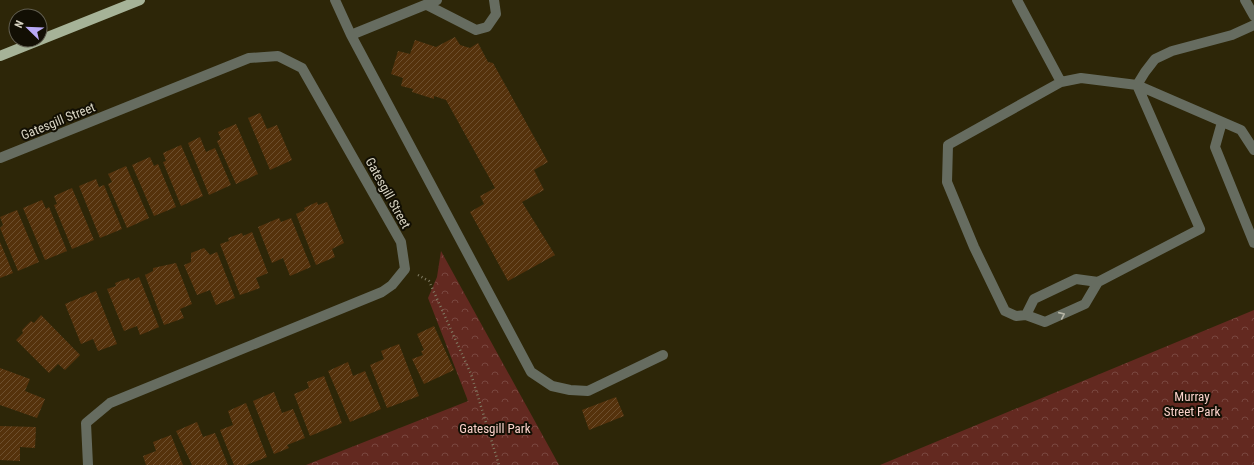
<svg xmlns="http://www.w3.org/2000/svg" width="1254" height="465" viewBox="0 0 1254 465" font-family="'Roboto Condensed',sans-serif">
<style>
.park{fill:url(#park-crowns)}
.building{fill:url(#building-hatch)}
.lines{fill:none;stroke-linecap:round;stroke-linejoin:round}
.path{stroke:#817c64;stroke-width:2.5;stroke-dasharray:1 3;stroke-linecap:butt}
.minor{stroke:#666c60;stroke-width:10}
.major{stroke:#a6b398;stroke-width:10}
.oneway{stroke:#b6b5a5}
.labels{text-anchor:middle;dominant-baseline:central;stroke-width:4;stroke-linejoin:round;paint-order:stroke}
.street-label{font-size:13px;fill:#d8d4c3;stroke:#120f04}
.park-label{font-size:13px;fill:#f9d0c9;stroke:#120f04}
</style>
<defs>
<pattern id="park-crowns" width="20" height="18" patternUnits="userSpaceOnUse"><rect width="20" height="18" fill="#632920"/><path d="M2 6a3 3 0 1 1 6 0M12 15a3 3 0 1 1 6 0" fill="none" stroke="#79473f"/></pattern>
<pattern id="building-hatch" width="6" height="6" patternUnits="userSpaceOnUse"><rect width="6" height="6" fill="#55320c"/><path d="M-1 1l2-2M0 6l6-6M5 7l2-2" fill="none" stroke="#6d4f2e"/></pattern>
</defs>
<rect width="100%" height="100%" fill="#2d2608"/>
<path class="park" d="M441,251l118,214h-253l162,-64 -40,-103 9,-21z
M1254,310v155h-374z"/>
<path class="building" d="M455,37l5,8 10,3 8,-5 10,19 5,1 55,99 -14,8 10,20 -22,12 33,53 -47,26 -38,-69 14,-8 -4,-8 15,-8 -49,-88 -12,-4v3l-22,-7 1,-3 -12,-3 2,-8 -12,-4 7,-23 12,3 5,-14 21,7z
M260,113l7,16 10,-4 15,35 -22,10 -22,-52z
M236,124l22,50 -22,10 -19,-43 4,-2 -3,-7z
M200,137l6,15 9,-4 16,37 -22,10 -21,-52z
M181,145l22,51 -22,10 -18,-44 3,-1 -3,-8z
M150,157l4,9 4,-2 18,43 -22,9 -22,-51z
M126,166l23,52 -22,10 -19,-44 4,-2 -4,-8z
M96,179l3,8 5,-2 18,44 -22,9 -21,-52z
M72,188l22,52 -22,9 -18,-44 3,-1 -3,-8z
M42,200l4,9 3,-2 18,44 -22,9 -22,-52z
M317,202l1,3 9,-3 17,41 -12,6 3,8 -19,8 -20,-51 9,-4 -1,-2z
M17,210l22,52 -21,9 -18,-43 3,-3 -3,-8z
M279,218l2,4 10,-4 20,49 -21,9 -7,-18 -11,5 -14,-36z
M252,232l16,41 -12,5 4,10 -20,7 -20,-51 9,-3 -1,-3 14,-5 1,3z
M0,242l13,31 -13,5z
M204,248l6,7 7,-3 18,46 -19,7 -6,-15 -13,5 -13,-30 7,-3v-9z
M176,263l16,41 -12,5 4,9 -20,7 -19,-50 8,-4v-3z
M139,277l20,50 -19,8 -3,-9 -13,5 -17,-42 9,-3 -1,-3 14,-5 1,3z
M96,291l21,53 -19,7 -5,-12 -12,5 -16,-40z
M41,315l39,40 -15,15 -7,-6 -9,9 -33,-33 7,-7 -1,-3 9,-9 3,2z
M434,326l20,44 -30,14 -12,-25 11,-4 -2,-4 3,-1 -7,-16z
M399,344l20,52 -32,12 -17,-43 14,-6 -3,-8z
M348,362l5,14 12,-5 16,38 -31,13 -22,-51z
M0,368l30,11 -5,12 20,8 -8,19 -37,-13z
M324,376l18,47 -32,13 -16,-42 15,-6 -2,-6z
M274,392l8,21 11,-4 12,29 -18,7 2,3 -15,6 -21,-53z
M616,397l8,19 -35,14 -7,-20z
M246,403l21,54 -21,8h-12l-14,-35 13,-5 -5,-14z
M197,422l6,15 12,-4 13,32h-36l-16,-34z
M0,426l36,1 -1,21 -15,-1v14l-20,-1z
M171,435l12,30h-37l-3,-9 13,-5 -3,-9z"/>
<g class="lines">
<path class="path" d="M418,275l11,6 42,93 28,91"/>
<path class="minor" d="M335,0l16,35 86,-35
M1017,0l44,82
M1245,0l9,16
M427,5l49,25 11,-3 9,-13 -2,-14
M1254,25l-22,10 -60,16 -17,8 -10,13 -8,13 63,144 -102,53 -13,22 -40,18 -19,-7 -10,1 -11,-5 -31,-64 -27,-65 1,-37 113,-63 20,-4 56,7 104,45 13,20
M351,35l180,337 21,14 18,4 18,1 75,-36
M1222,122l-7,25 39,96
M0,158l249,-100 29,-2 24,12 99,174 4,27 -13,16 -10,7 -272,111 -24,20 2,42
M1026,315l8,-16 42,-20 22,3"/>
<path class="major" d="M0,56l140,-56"/>
</g>
<defs><path id="oneway-chevron" d="M-2-3.5L2.5 0L-2 3.5" fill="none" stroke-width="1.6" stroke-linecap="round" stroke-linejoin="round"/></defs>
<use class="oneway" href="#oneway-chevron" transform="translate(1062 315) rotate(-24)"/>
<g class="labels">
<g class="street-label">
<text transform="translate(58 121) rotate(-22)">Gatesgill Street</text>
<text transform="translate(388 193) rotate(61)">Gatesgill Street</text>
</g>
<g class="park-label">
<text x="1192" y="396">Murray<tspan x="1192" dy="15">Street Park</tspan></text>
<text x="495" y="428">Gatesgill Park</text>
</g>
</g>
<g transform="translate(28 28) rotate(293)"><circle r="19" fill="#120f04" stroke="#615e50"/>
<path d="M0-3L7 15L0 10L-7 15Z" fill="#b9aaf7"/>
<text y="-6" font-size="11" font-weight="bold" text-anchor="middle" fill="#d8d4c3">N</text>
</g>
</svg>
